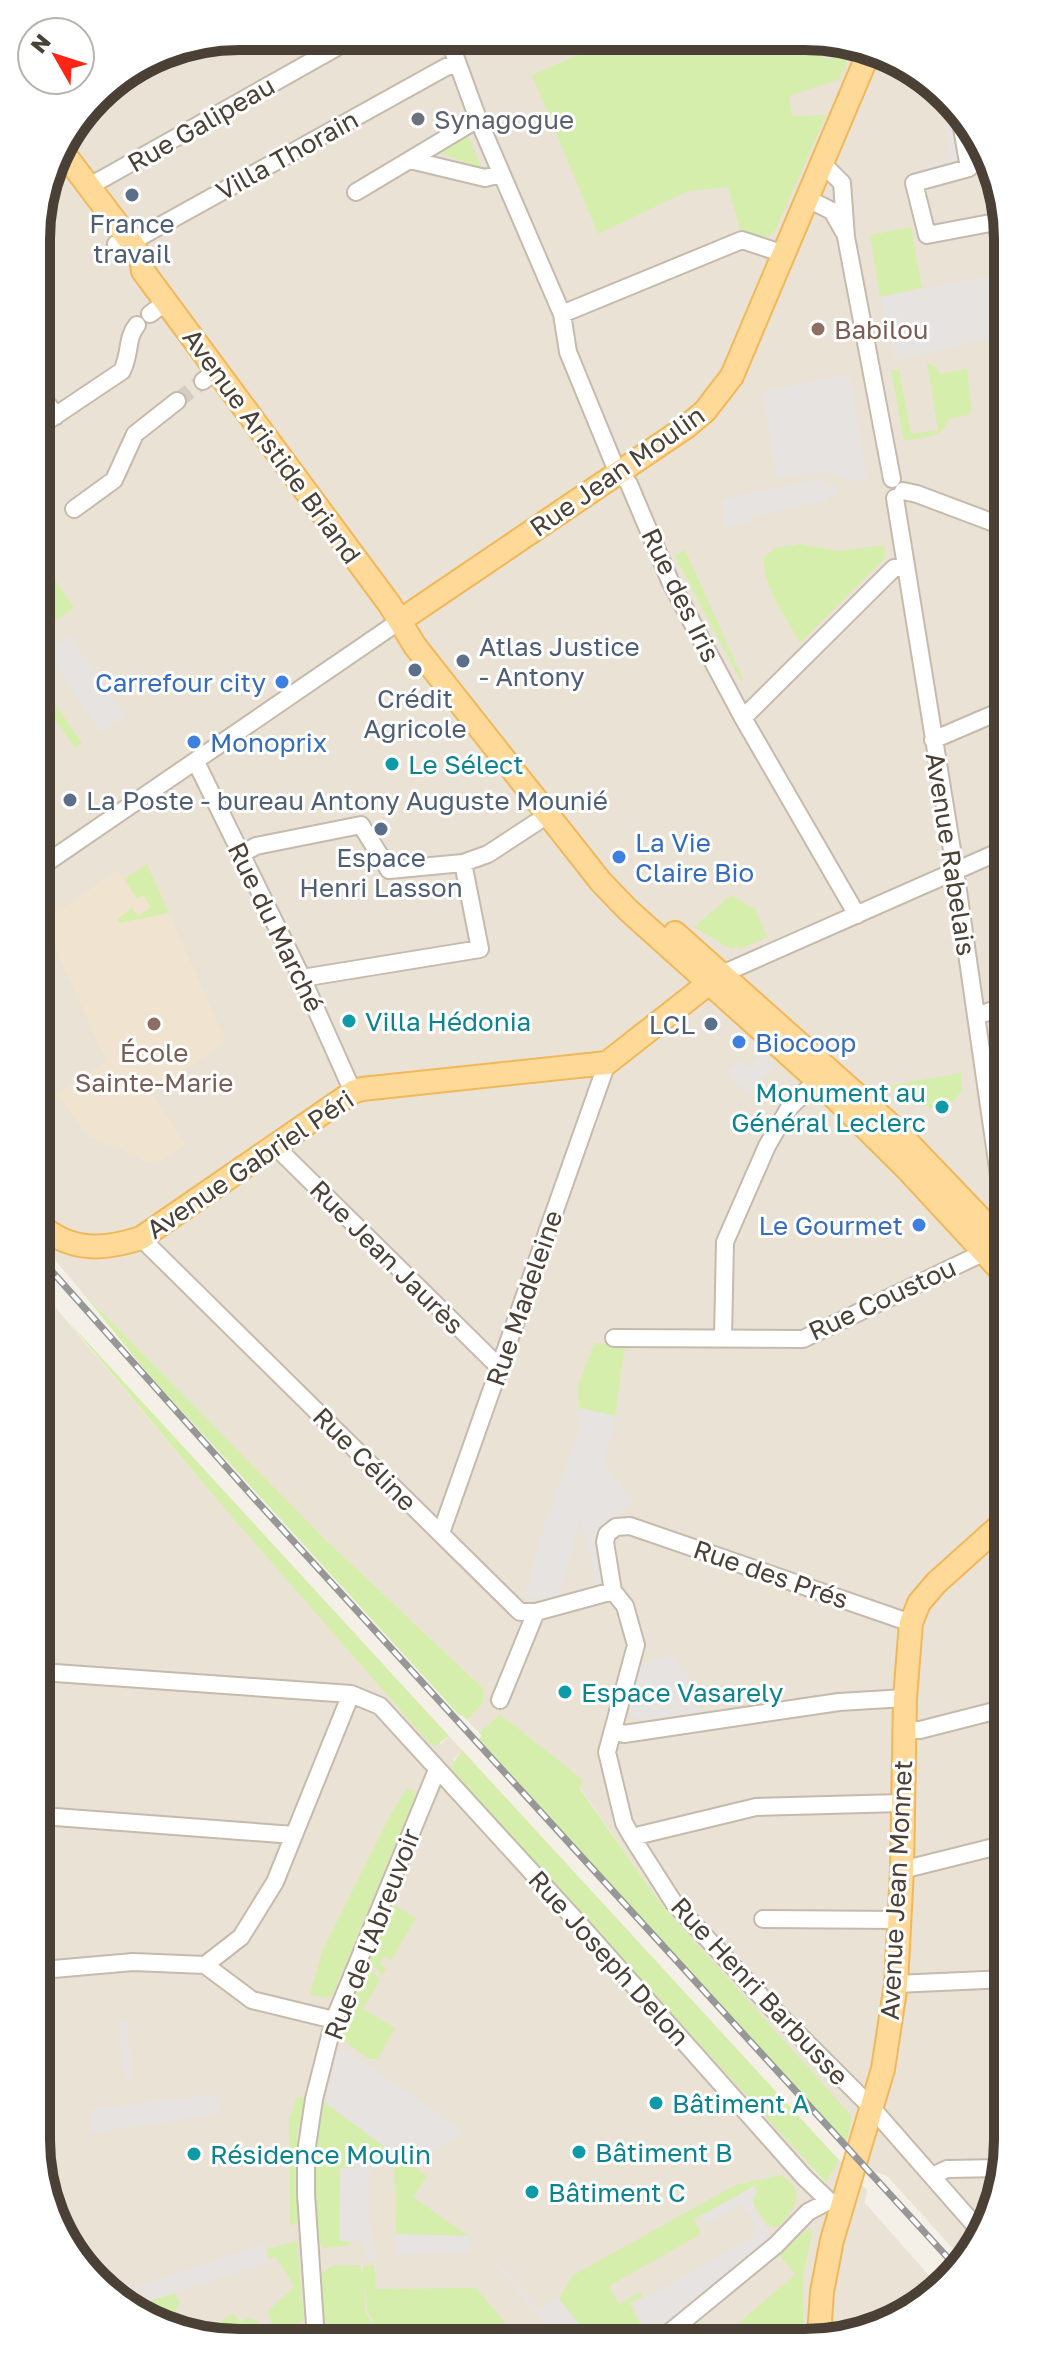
<svg xmlns="http://www.w3.org/2000/svg" width="1044" height="2379" viewBox="0 0 1044 2379" font-family="'Golos Text',sans-serif">
<style>
.residential{fill:#eae2d5}
.education{fill:#f0e4d0}
.green{fill:#d5eeac}
.parking{fill:#e6e3e0}
.lines{fill:none;stroke-linecap:round;stroke-linejoin:round}
.minor-tunnel{stroke:#d3cdc3;stroke-width:16;stroke-dasharray:16 8;stroke-linecap:butt}
.minor-casing{stroke:#c5baac;stroke-width:20}
.major-casing{stroke:#f1b85a;stroke-width:26}
.minor{stroke:#fff;stroke-width:16}
.major{stroke:#ffd997;stroke-width:22}
.rail-casing{stroke:#979797;stroke-width:7}
.rail{stroke:#fff;stroke-width:4;stroke-dasharray:12;stroke-linecap:butt}
.worship-dot{fill:#6b7280;stroke:#fff;stroke-width:3}
.service-dot{fill:#5c6f8a;stroke:#fff;stroke-width:3}
.education-dot{fill:#8d6e63;stroke:#fff;stroke-width:3}
.shop-dot{fill:#3f7fe0;stroke:#fff;stroke-width:3}
.culture-dot{fill:#0f9aa8;stroke:#fff;stroke-width:3}
.labels{text-anchor:middle;dominant-baseline:central;stroke-width:6;stroke-linejoin:round;paint-order:stroke}
.worship-label{font-size:26px;fill:#5b616d;stroke:#fff;text-anchor:start}
.street-label{font-size:26px;fill:#4a4035;stroke:#fff}
.service-label{font-size:26px;fill:#4e5e75;stroke:#fff}
.education-label{font-size:26px;fill:#785e54;stroke:#fff;text-anchor:start}
.shop-label{font-size:26px;fill:#366cbe;stroke:#fff;text-anchor:start}
.culture-label{font-size:26px;fill:#0d838f;stroke:#fff;text-anchor:start}
.rim{fill:none;stroke:#4a4035;stroke-width:10}
</style>
<rect width="100%" height="100%" fill="#f5f0e7"/>
<path class="residential" d="M239,36l605,4 95,47 62,99 7,1968 -42,109 -79,-87 -13,-5 -28,-28 6,-21 -191,-218 -81,-116 2,-8 -82,-66 -21,19 -12,-13 16,-17 1,-14 -157,-148 -92,-93 -154,-157 -41,-49 -4,-1017 21,-75 48,-63 57,-36z
M40,1289l172,205 229,250 8,-8 13,14 -9,10 372,423 14,-23 28,30 -2,13 75,85 -23,21 -59,27 -658,3 -95,-47 -62,-99z"/>
<path class="education" d="M147,864l79,177 -74,52 34,51 -30,21 -68,-29 -31,-42 49,-33 -65,-144 14,-10 3,4 60,-41 7,8z"/>
<path class="green" d="M617,38l203,2 -6,13 16,7 9,-20 15,5 -14,34 -51,17 3,20 34,-1 -52,118 -9,4 -25,-8 -12,-42 -40,4 -90,43 -66,-159z
M465,130l16,36 -3,1 -41,-15z
M911,227l11,61 -42,9 -10,-62z
M1001,340l1,93 -5,-1 -8,-91z
M927,363l8,3 5,8 27,-5 5,42 -4,4 -19,3c-5,21 -27,19 -45,23l-13,-71 8,-1 12,65 27,-4z
M800,544l38,7 46,-6 2,12 -86,86c-13,-26 -38,-55 -36,-85l10,-10z
M685,550l59,131 -4,-1 -65,-124z
M38,555l36,53 -36,24z
M38,680l44,63 -7,5 -37,-52z
M147,864l22,49 -51,10 -1,-4 15,-11 6,8 13,-9 -8,-12 -6,4 -13,-20z
M731,895l25,15 11,27 -27,12 -2,-3 -7,3 -37,-22z
M961,1073l1,18 -14,16 -2,-2 -11,1v3l-20,-6 -27,-17z
M81,1291l246,250 157,148 -1,14 -16,17 -5,-5 -2,1 -311,-341z
M67,1320l382,416 -14,10 -6,-3 -217,-249z
M594,1343l31,3 -10,70 -36,-8 -1,-21z
M500,1714l83,66 -3,9 81,115 189,210 2,7 -6,22 -367,-404 3,-3 -3,-3z
M462,1750l377,410 -13,23 -374,-412 -1,-5z
M407,1788l8,4 -1,7 -81,195 -6,4 -17,-3 13,-46 67,-134z
M392,1904l24,14 -25,42 -8,-4 -3,8 6,4 -4,7 -13,-14z
M367,1965l13,15 -17,29 32,19 -17,31h-9l-27,-20 6,-27z
M297,2097l9,1 -9,34 1,90 -8,4 -1,-106z
M324,2102l103,74 -14,21 55,39 -72,-2 -2,-77h-23l-1,3h-15l-1,8h-14v73l12,1 -5,4 -24,2c-14,-19 -6,-121 1,-146z
M781,2175c28,17 13,34 -3,52l-10,-1 -15,-22 1,-17 -60,32 7,15 -92,52 10,18 21,-12 3,4 -13,7 11,23 -12,11h-40l-30,-38 13,-23 138,-77 26,-14z
M808,2229l4,1v4l-9,42v60l-81,1 73,-62 -16,-21z
M297,2241l7,79 -10,7 -17,1 -6,-6 -3,-10c7,-11 20,-16 26,-26l-18,-29 -7,2 -3,-10z
M359,2265l4,10v-9l11,-1 2,24 100,-1 42,50h-136l-14,-26 -4,-28 1,27 15,27 -54,1 -5,-60 2,-7 9,-6z
M136,2293l4,11 35,-11 4,8 -3,10 4,11 -6,4 -51,-24 -1,-3z
M234,2313l6,9 8,-4 8,2 15,16 8,3 -83,-2z"/>
<path class="parking" d="M939,87l15,23 9,52 -37,11 -2,-8 27,-6z
M1001,274v61l-106,26 -15,-64z
M849,374l18,105 -9,1v3l-34,-12 -48,7 -13,-87z
M821,478l6,1 -2,7 10,-3 3,11 -10,2 1,4 -74,16 -6,2 1,5 -26,4 -1,-28z
M70,635l55,81 -24,16 -55,-81z
M761,1053l13,13 -27,28 -20,-21 11,-13 10,7z
M579,1408l36,8 -11,48 29,38 -25,21 -4,60 -9,2 -4,-29 -11,-34 -22,74 -19,4 -14,-3 20,-73 36,-98 -4,-3z
M672,1655l31,40 -9,3 8,13 -66,9 -8,-14 13,-42z
M126,2020l7,57 -8,1 -7,-57z
M339,2045l125,87 -53,35 -85,-64z
M216,2094l4,20 -128,19 -2,-24z
M355,2160h15l-1,69 3,1v16h4v15h-10l-1,-19 -26,-1 1,-73h14z
M754,2186l4,7 -5,5 1,12 13,21h12l-124,106h-22l13,-10 -13,-22 120,-68 2,-10 -6,-15 -9,-7 -33,19 -4,-9z
M396,2234l72,2 2,17 -74,2z
M264,2244l6,18 -130,42 -6,-17z
M499,2264l40,46 15,-12 5,1 30,38h-33l-60,-71z"/>
<g class="lines">
<path class="minor-tunnel" d="M177,401l26,-20"/>
<defs>
<path id="minor" d="M448,37l30,82 84,195 6,38 46,112 15,20 41,97 73,137 114,197
M961,122l8,46 -55,15 13,52 74,-14
M410,160l75,18 16,-4
M823,164l19,19 4,54 46,242
M88,187l267,-150
M356,192l122,-73
M808,199l24,12 12,21
M116,244l15,-2 315,-175 12,-3
M150,314l16,-12
M562,314l180,-74 42,14
M203,381l14,-11
M37,389l19,27
M37,428l85,-57c9,-18 4,-33 15,-46
M903,491l14,3 85,32
M895,498l58,358 51,354
M74,509l40,-29 21,-46 42,-33
M743,718l151,-150 11,-1
M933,740l70,-30
M196,762l106,216 51,114
M241,854l15,-8 105,-21 28,45 74,-7 25,-9 55,-36
M39,868l362,-248
M722,974l281,-124
M302,978l178,-29 -17,-86
M977,1016l27,-10
M275,1146l224,221
M141,1238l379,374h16l77,-21
M614,1338l189,1 188,-90
M723,1338l2,-96 42,-96 22,-38 35,-35
M441,1533l166,-470
M911,1623l-281,-97 -14,1 -9,7 -2,8 8,49 12,15 11,39 -29,107 17,71 8,14 42,66 96,103 102,102 107,122
M41,1672l310,22 29,12 201,220 223,251 25,24 12,5
M500,1700l36,-88
M613,1730l11,4 215,-32 66,-4
M904,1730h16l86,-22
M42,1816l252,19
M632,1837l124,-30 146,-4
M902,1870l104,-26
M763,1919l137,1
M205,1965l36,-28 34,-55 76,-188
M42,1970l91,-8 72,3 47,35 82,20
M896,1984l111,-5
M932,2176l15,-7 55,-1
M664,2337l112,-92 32,-33 21,-11
M316,2339l-10,-145v-41l8,-54 20,-79 103,-250"/>
<path id="major" d="M59,147l72,95 10,16 2,13 247,334 25,41 186,236 27,28 189,170 90,89 98,106
M401,620l285,-193 19,-16 27,-35 137,-324
M675,933l219,195 110,115
M40,1225c31,27 64,25 101,13l212,-146 9,-3 245,-26 111,-87
M819,2336l3,-44 10,-52 51,-171 13,-85 6,-114 3,-172 6,-75 8,-20 17,-20 69,-62"/>
</defs>
<use href="#minor" class="minor-casing"/>
<use href="#major" class="major-casing"/>
<use href="#minor" class="minor"/>
<use href="#major" class="major"/>
<defs>
<path id="rail" d="M40,1258l213,239 706,773"/>
</defs>
<use href="#rail" class="rail-casing"/>
<use href="#rail" class="rail"/>
</g>
<circle class="worship-dot" cx="418" cy="119" r="8"/>
<g class="service-dot">
<circle cx="132" cy="195" r="8"/>
<circle cx="463" cy="661" r="8"/>
<circle cx="415" cy="670" r="8"/>
<circle cx="70" cy="800" r="8"/>
<circle cx="381" cy="829" r="8"/>
<circle cx="711" cy="1024" r="8"/>
</g>
<g class="education-dot">
<circle cx="818" cy="329" r="8"/>
<circle cx="154" cy="1024" r="8"/>
</g>
<g class="shop-dot">
<circle cx="282" cy="682" r="8"/>
<circle cx="194" cy="742" r="8"/>
<circle cx="619" cy="857" r="8"/>
<circle cx="739" cy="1042" r="8"/>
<circle cx="919" cy="1225" r="8"/>
</g>
<g class="culture-dot">
<circle cx="392" cy="764" r="8"/>
<circle cx="349" cy="1021" r="8"/>
<circle cx="942" cy="1107" r="8"/>
<circle cx="565" cy="1692" r="8"/>
<circle cx="656" cy="2103" r="8"/>
<circle cx="579" cy="2152" r="8"/>
<circle cx="194" cy="2154" r="8"/>
<circle cx="532" cy="2192" r="8"/>
</g>
<g class="labels">
<g class="worship-label">
<text x="434" y="119">Synagogue</text>
</g>
<g class="street-label">
<text transform="translate(201 124) rotate(-30)">Rue Galipeau</text>
<text transform="translate(287 155) rotate(-29)">Villa Thorain</text>
<text transform="translate(272 446) rotate(54)">Avenue Aristide Briand</text>
<text transform="translate(617 471) rotate(-35)">Rue Jean Moulin</text>
<text transform="translate(681 595) rotate(64)">Rue des Iris</text>
<text transform="translate(951 854) rotate(81)">Avenue Rabelais</text>
<text transform="translate(276 927) rotate(64)">Rue du Marché</text>
<text transform="translate(250 1164) rotate(-34)">Avenue Gabriel Péri</text>
<text transform="translate(387 1257) rotate(45)">Rue Jean Jaurès</text>
<text transform="translate(524 1298) rotate(-71)">Rue Madeleine</text>
<text transform="translate(882 1299) rotate(-25)">Rue Coustou</text>
<text transform="translate(365 1459) rotate(45)">Rue Céline</text>
<text transform="translate(771 1574) rotate(19)">Rue des Prés</text>
<text transform="translate(896 1890) rotate(-87)">Avenue Jean Monnet</text>
<text transform="translate(372 1934) rotate(-69)">Rue de l'Abreuvoir</text>
<text transform="translate(609 1958) rotate(48)">Rue Joseph Delon</text>
<text transform="translate(760 1991) rotate(47)">Rue Henri Barbusse</text>
</g>
<g class="service-label">
<text x="132" y="223">France<tspan x="132" dy="30">travail</tspan></text>
<text x="479" y="646" text-anchor="start">Atlas Justice<tspan x="479" dy="30">- Antony</tspan></text>
<text x="415" y="698">Crédit<tspan x="415" dy="30">Agricole</tspan></text>
<text x="86" y="800" text-anchor="start">La Poste - bureau Antony Auguste Mounié</text>
<text x="381" y="857">Espace<tspan x="381" dy="30">Henri Lasson</tspan></text>
<text x="695" y="1024" text-anchor="end">LCL</text>
</g>
<g class="education-label">
<text x="834" y="329">Babilou</text>
<text x="154" y="1052" text-anchor="middle">École<tspan x="154" dy="30">Sainte-Marie</tspan></text>
</g>
<g class="shop-label">
<text x="266" y="682" text-anchor="end">Carrefour city</text>
<text x="210" y="742">Monoprix</text>
<text x="635" y="842">La Vie<tspan x="635" dy="30">Claire Bio</tspan></text>
<text x="755" y="1042">Biocoop</text>
<text x="903" y="1225" text-anchor="end">Le Gourmet</text>
</g>
<g class="culture-label">
<text x="408" y="764">Le Sélect</text>
<text x="365" y="1021">Villa Hédonia</text>
<text x="926" y="1092" text-anchor="end">Monument au<tspan x="926" dy="30">Général Leclerc</tspan></text>
<text x="581" y="1692">Espace Vasarely</text>
<text x="672" y="2103">Bâtiment A</text>
<text x="595" y="2152">Bâtiment B</text>
<text x="210" y="2154">Résidence Moulin</text>
<text x="548" y="2192">Bâtiment C</text>
</g>
</g>
<path d="M0 0H1044V2379H0ZM239 50H805A189 189 0 0 1 994 239V2140A189 189 0 0 1 805 2329H239A189 189 0 0 1 50 2140V239A189 189 0 0 1 239 50Z" fill="#fff" fill-rule="evenodd"/>
<path class="rim" d="M239 50H805A189 189 0 0 1 994 239V2140A189 189 0 0 1 805 2329H239A189 189 0 0 1 50 2140V239A189 189 0 0 1 239 50Z"/>
<g transform="translate(56 56) rotate(309)"><circle r="38" fill="#ffffff" stroke="#b7b3ae" stroke-width="2"/>
<path d="M0-6L14 30L0 20L-14 30Z" fill="#ff2615"/>
<text y="-12" font-size="22" font-weight="bold" text-anchor="middle" fill="#4a4035">N</text>
</g>
</svg>
